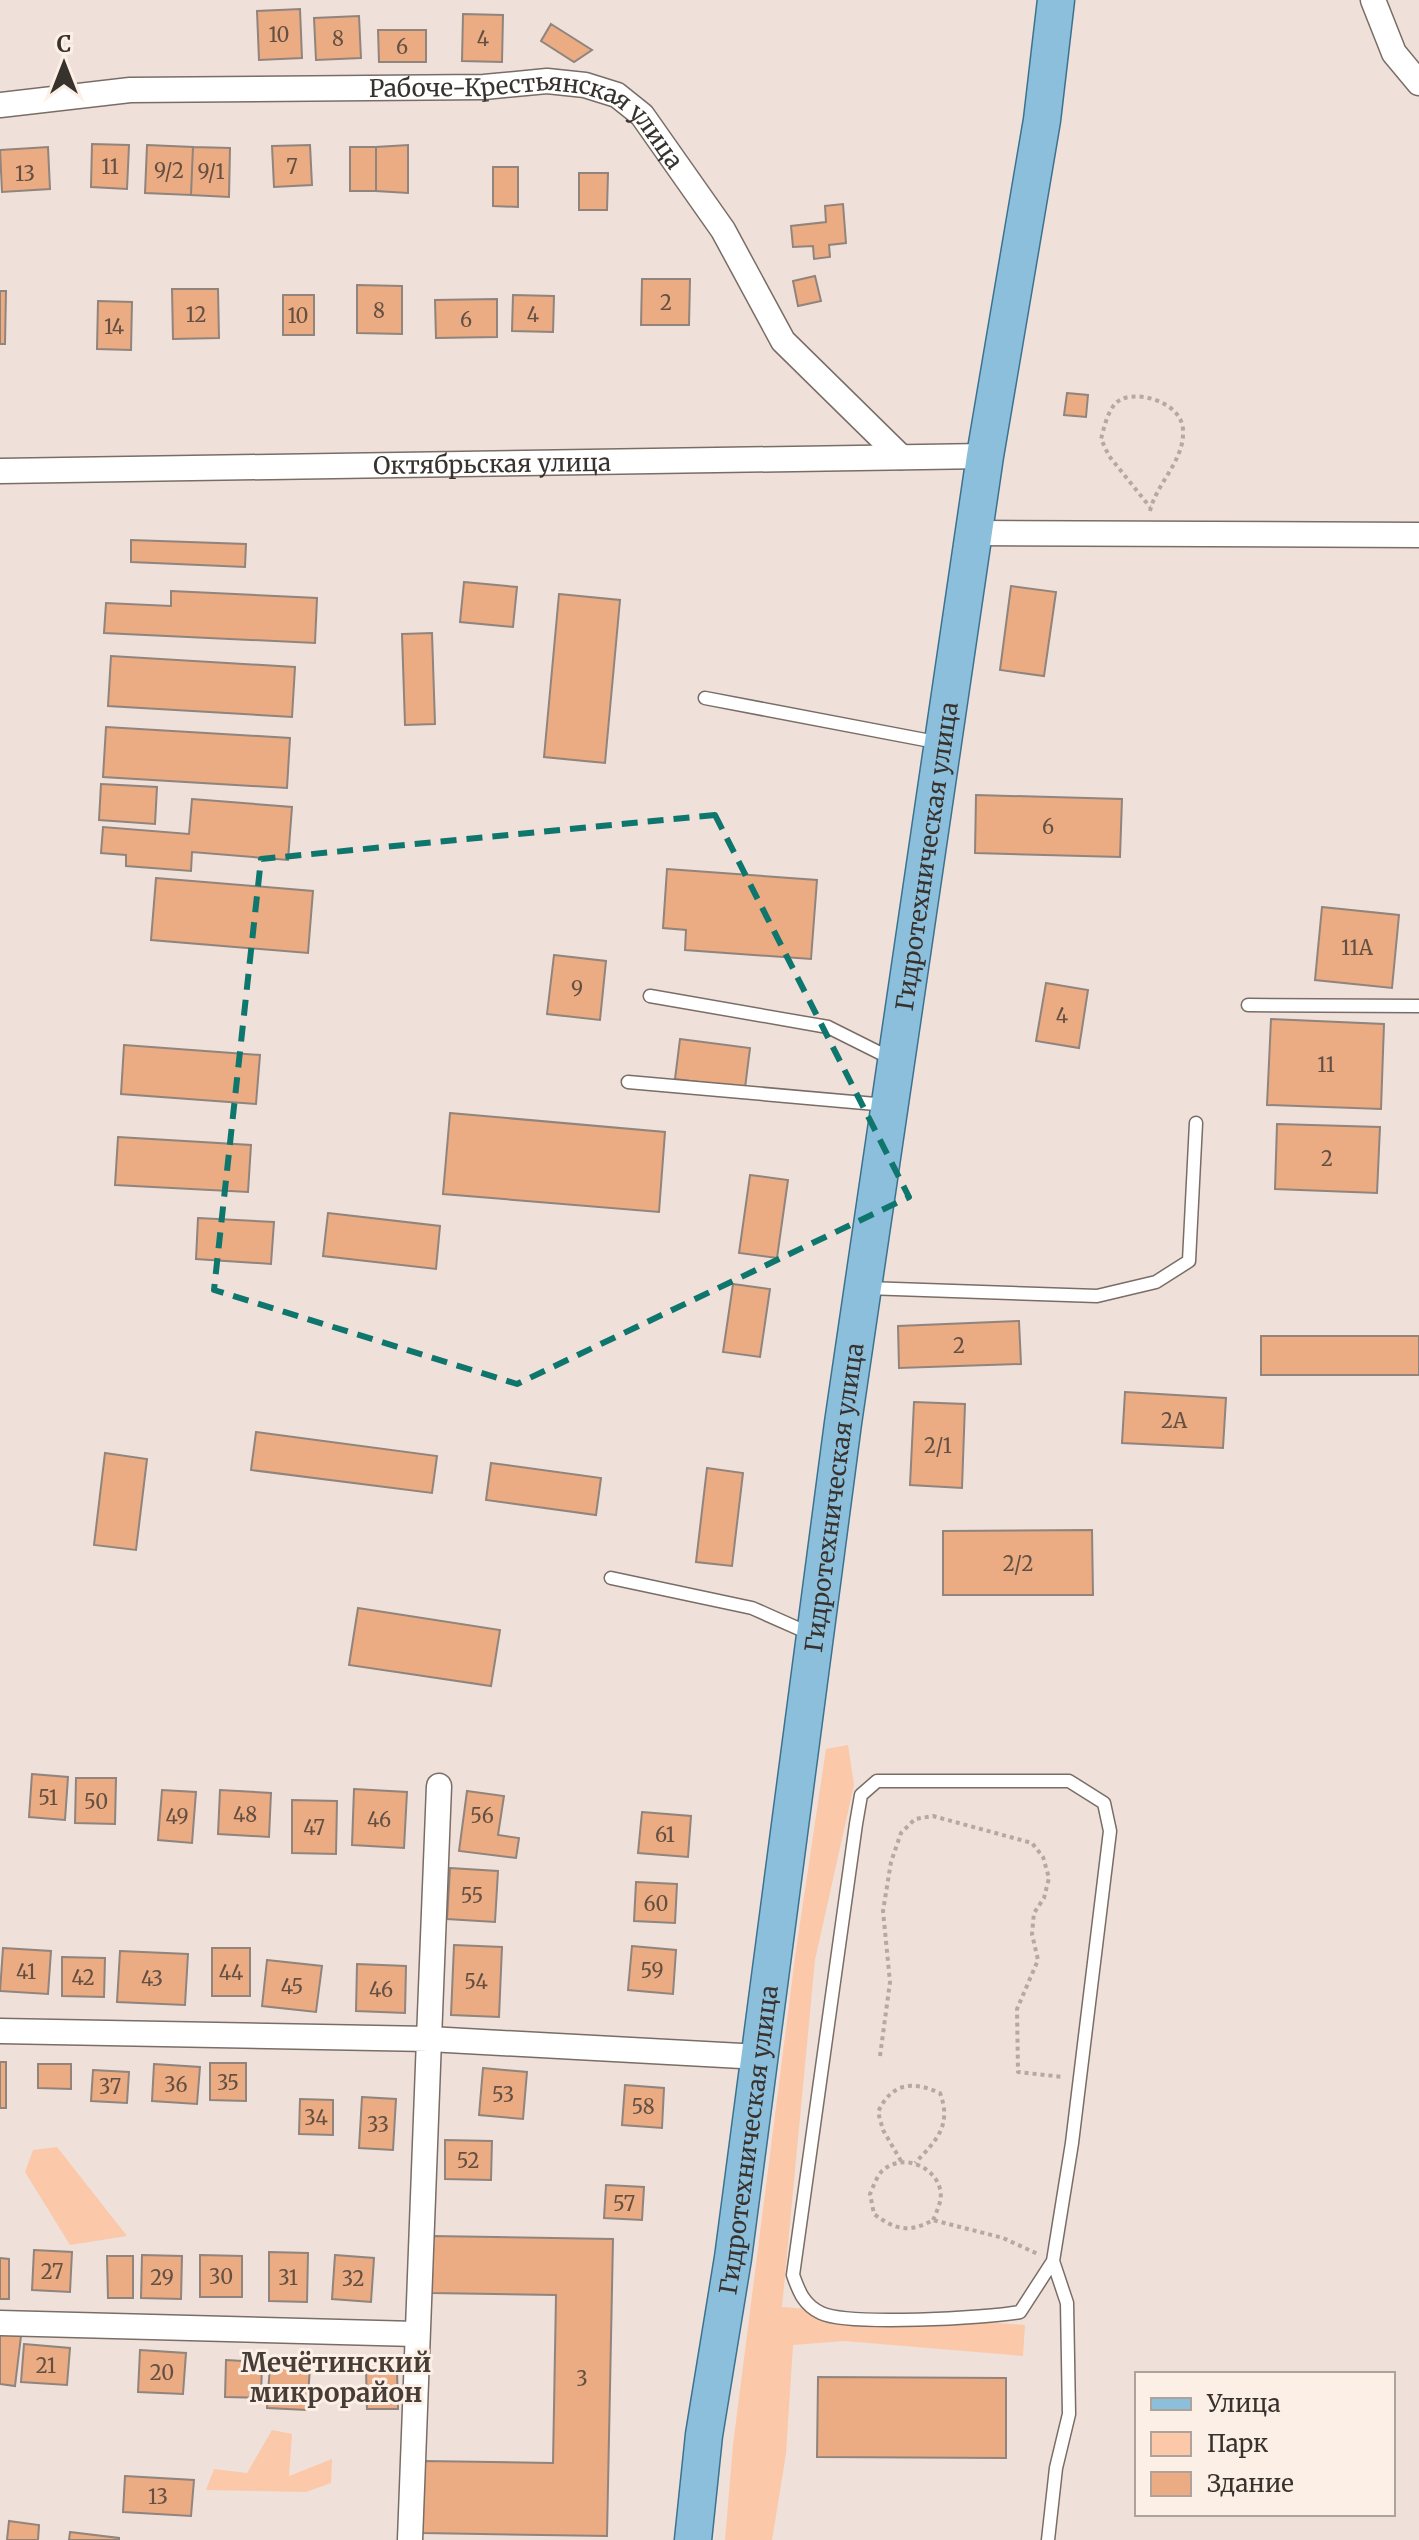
<svg xmlns="http://www.w3.org/2000/svg" width="1419" height="2540" viewBox="0 0 1419 2540" font-family="Merriweather,serif">
<style>
.green{fill:#fbc8a9}
.building{fill:#ebab83;stroke:#90847d;stroke-width:2}
.lines{fill:none;stroke-linecap:round;stroke-linejoin:round}
.service-casing{stroke:#796d66;stroke-width:15}
.minor-casing{stroke:#796d66;stroke-width:27}
.primary-casing{stroke:#3c728f;stroke-width:39}
.path{stroke:#b4a9a3;stroke-width:4;stroke-dasharray:4 4;stroke-linecap:butt}
.service{stroke:#fff;stroke-width:12}
.minor{stroke:#fff;stroke-width:24}
.primary{stroke:#8cbfdb;stroke-width:36}
.marked{fill:none;stroke:#0f766e;stroke-width:6;stroke-dasharray:16 10;stroke-linejoin:round}
.labels{text-anchor:middle;dominant-baseline:central;stroke-width:6;stroke-linejoin:round;paint-order:stroke}
.number-label{font-size:20px;fill:#645043}
.street-label{font-size:24px;fill:#37322e;stroke:#fcefe6}
.neighbourhood-label{font-size:26px;font-weight:bold;fill:#473d36;stroke:#fcefe6}
</style>
<rect width="100%" height="100%" fill="#efe1d9"/>
<path class="green" d="M848,1745l6,40 -39,175 -33,347 243,18 -2,31 -179,-15 -51,4 -7,109 -14,86h-47l8,-95 63,-495 30,-201z
M57,2147l70,89 -57,9 -45,-73 8,-22z
M272,2430l20,4 -3,42 43,-17 -1,24 -25,9 -100,-2 8,-21 33,4z"/>
<path class="building" d="M300,9l2,49 -43,2 -2,-49z
M463,14l40,1 -1,47 -40,-1z
M359,16l2,42 -45,2 -2,-42z
M551,24l41,26 -18,12 -33,-21z
M378,30h48v32h-47z
M92,144l37,1 -2,44 -36,-2z
M147,145l46,2 -2,48 -46,-2z
M310,145l2,40 -38,2 -2,-41z
M408,145v48l-32,-2v-44z
M48,147l2,42 -48,3 -2,-42z
M193,147l37,1 -1,49 -38,-2z
M350,147h26v44h-26z
M493,167h25v40l-25,-1z
M579,173h29l-1,37h-28z
M843,204l3,39 -17,2 1,12 -16,2 -1,-13 -20,1 -2,-21 35,-4 -1,-16z
M815,276l6,25 -23,5 -5,-25z
M642,279h48l-1,46h-48z
M357,285l45,1v48l-45,-1z
M172,289h46l1,49 -46,1z
M0,291h6l-1,53h-5z
M283,295h31v40h-31z
M513,295l41,1 -1,36 -41,-1z
M497,299v38l-61,1 -1,-38z
M98,301l34,1 -1,48 -34,-1z
M1067,393l21,2 -2,22 -22,-2z
M131,540l115,4 -1,23 -114,-5z
M464,582l53,5 -4,40 -53,-5z
M1011,586l45,6 -12,84 -44,-6z
M171,591l146,7 -2,45 -211,-10 2,-30 65,3z
M559,594l61,6 -15,163 -61,-6z
M432,633l3,91 -30,1 -3,-91z
M111,656l184,11 -3,50 -184,-11z
M106,727l184,11 -3,50 -184,-11z
M101,784l56,3 -2,37 -56,-4z
M976,795l146,4 -2,58 -145,-4z
M192,799l100,8 -4,53 -96,-8 -1,19 -65,-5v-11l-25,-2 2,-26 86,7z
M667,869l150,11 -6,79 -126,-9 1,-20 -23,-2z
M156,878l157,13 -5,62 -157,-13z
M1322,907l77,8 -7,73 -77,-8z
M554,955l52,6 -6,59 -53,-6z
M1046,983l42,7 -9,58 -43,-7z
M1271,1019l113,5 -3,85 -114,-4z
M680,1039l70,9 -5,40 -70,-9z
M124,1045l136,10 -4,49 -135,-10z
M450,1113l215,19 -6,80 -216,-18z
M1277,1124l103,3 -3,66 -102,-4z
M118,1137l133,8 -3,47 -133,-7z
M750,1175l38,5 -11,78 -38,-5z
M328,1213l112,13 -4,43 -113,-13z
M198,1218l76,4 -3,42 -75,-5z
M733,1284l37,5 -10,68 -37,-5z
M1019,1321l2,43 -122,4 -1,-42z
M1261,1336h158v39h-158z
M1125,1392l101,6 -3,50 -101,-5z
M914,1402l51,2 -3,84 -52,-3z
M256,1432l181,24 -5,37 -181,-23z
M105,1453l42,6 -11,91 -42,-5z
M491,1463l110,15 -5,37 -110,-15z
M707,1468l36,5 -11,93 -36,-4z
M1092,1530l1,65h-150v-64z
M358,1608l142,22 -9,56 -142,-21z
M32,1774l36,3 -3,43 -36,-3z
M76,1778h40l-1,46 -40,-1z
M354,1789l53,3 -3,56 -52,-3z
M162,1790l34,2 -4,51 -34,-3z
M220,1790l51,3 -2,44 -51,-3z
M467,1791l37,5 -6,39 21,3 -3,20 -57,-7z
M292,1800l45,1 -1,53 -44,-1z
M642,1812l49,4 -3,41 -50,-4z
M450,1868l48,3 -3,51 -48,-3z
M636,1882l41,2 -2,39 -41,-2z
M454,1945l48,2 -3,70 -48,-2z
M632,1946l44,4 -3,44 -45,-4z
M3,1948l48,3 -3,43 -48,-3z
M212,1948h38v48h-38z
M120,1951l68,3 -3,51 -68,-3z
M62,1957l43,1 -1,39 -42,-1z
M267,1960l55,6 -6,46 -54,-6z
M357,1964l49,2 -1,47 -49,-2z
M0,2062h6v46h-6z
M210,2063h36v38l-36,-1z
M38,2064h33v25l-33,-1z
M154,2064l46,3 -3,37 -45,-3z
M483,2068l44,4 -4,47 -44,-4z
M93,2070l36,2 -2,31 -36,-2z
M625,2085l39,3 -2,40 -40,-3z
M362,2097l34,2 -3,51 -34,-2z
M300,2099l33,1v35l-34,-1z
M445,2140l47,1 -1,39 -46,-1z
M606,2185l38,2 -2,33 -38,-2z
M432,2236l181,3 -6,297 -185,-3 2,-72 129,2 3,-168 -125,-2z
M34,2250l38,2 -2,40 -38,-2z
M269,2252l39,1 -1,49 -38,-1z
M142,2255l40,1 -1,43 -40,-1z
M200,2255l42,1v41h-42z
M335,2255l39,3 -3,44 -39,-3z
M107,2256h26v42h-25z
M0,2258l9,1v40h-9z
M0,2334l21,2 -6,50 -15,-2z
M24,2344l46,4 -3,37 -46,-3z
M140,2350l46,3 -3,41 -45,-2z
M226,2360l36,2 -1,36 -36,-1z
M270,2365l40,2 -3,43 -40,-2z
M366,2370h31l1,39h-31z
M818,2377l188,1v80l-189,-1z
M125,2476l69,4 -3,36 -68,-4z
M9,2521l30,4 -1,15h-31z
M70,2532l49,6v2h-50z"/>
<g class="lines">
<defs>
<path id="service" d="M705,698l236,45
M650,996l178,31 66,33
M1248,1005l171,1
M628,1082l259,23
M866,1288l231,8 59,-14 33,-21 7,-138
M611,1578l141,30 61,27
M1048,2540l8,-72 13,-54 -2,-111 -14,-42 19,-118 38,-312 -6,-28 -35,-22h-192l-16,14 -5,29 -63,451c6,17 11,30 28,38 27,13 166,5 199,-1l33,-51"/>
<g id="minor">
<path d="M1373,0l21,53 25,30"/>
<path id="s1" d="M0,105l130,-15 354,-3 63,-6 38,4 32,10 25,20 81,115 60,111 118,116"/>
<path id="s2" d="M0,471l985,-15"/>
<path d="M976,533l443,2"/>
<path d="M439,1786l-10,253 331,18"/>
<path d="M0,2031l429,8 -19,501"/>
<path d="M0,2323l416,11"/>
</g>
<g id="primary">
<path id="s3" d="M693,2540l11,-105 29,-177 110,-835 142,-967 57,-336 14,-120"/>
</g>
</defs>
<use href="#service" class="service-casing"/>
<use href="#minor" class="minor-casing"/>
<use href="#primary" class="primary-casing"/>
<path class="path" d="M1150,511c6,-27 35,-51 33,-81 -1,-30 -54,-43 -68,-26 -8,9 -11,24 -14,35l8,17 41,51
M880,2056l10,-74 -7,-71 8,-49 10,-29 14,-14 18,-3 99,27 11,14 6,21 -5,20 -10,15 -2,21 6,26 -21,49 1,63 45,5
M901,2161l-18,-31 -5,-18c14,-30 35,-31 62,-19 12,32 -3,47 -25,70
M933,2220c4,-9 10,-21 7,-31 -6,-24 -39,-36 -58,-18 -5,5 -9,16 -12,23l4,20c21,16 36,19 59,6l70,18 37,17"/>
<use href="#service" class="service"/>
<use href="#minor" class="minor"/>
<use href="#primary" class="primary"/>
</g>
<path class="marked" d="M715,815l194,382 -392,187 -303,-94 47,-431z"/>
<g class="labels">
<g class="number-label">
<text x="279" y="34">10</text>
<text x="338" y="38">8</text>
<text x="483" y="38">4</text>
<text x="402" y="46">6</text>
<text x="110" y="166">11</text>
<text x="292" y="166">7</text>
<text x="169" y="170">9/2</text>
<text x="211" y="171">9/1</text>
<text x="25" y="173">13</text>
<text x="666" y="302">2</text>
<text x="379" y="310">8</text>
<text x="196" y="314">12</text>
<text x="533" y="314">4</text>
<text x="298" y="315">10</text>
<text x="466" y="319">6</text>
<text x="114" y="326">14</text>
<text x="1048" y="826">6</text>
<text x="1357" y="947">11А</text>
<text x="577" y="988">9</text>
<text x="1062" y="1015">4</text>
<text x="1326" y="1064">11</text>
<text x="1327" y="1158">2</text>
<text x="959" y="1345">2</text>
<text x="1174" y="1420">2А</text>
<text x="938" y="1445">2/1</text>
<text x="1018" y="1563">2/2</text>
<text x="48" y="1797">51</text>
<text x="96" y="1801">50</text>
<text x="245" y="1814">48</text>
<text x="482" y="1815">56</text>
<text x="177" y="1816">49</text>
<text x="379" y="1819">46</text>
<text x="314" y="1827">47</text>
<text x="665" y="1834">61</text>
<text x="472" y="1895">55</text>
<text x="656" y="1903">60</text>
<text x="652" y="1970">59</text>
<text x="26" y="1971">41</text>
<text x="231" y="1972">44</text>
<text x="83" y="1977">42</text>
<text x="152" y="1978">43</text>
<text x="476" y="1981">54</text>
<text x="292" y="1986">45</text>
<text x="381" y="1989">46</text>
<text x="228" y="2082">35</text>
<text x="176" y="2084">36</text>
<text x="110" y="2086">37</text>
<text x="503" y="2094">53</text>
<text x="643" y="2106">58</text>
<text x="316" y="2117">34</text>
<text x="378" y="2124">33</text>
<text x="468" y="2160">52</text>
<text x="624" y="2203">57</text>
<text x="52" y="2271">27</text>
<text x="221" y="2276">30</text>
<text x="162" y="2277">29</text>
<text x="288" y="2277">31</text>
<text x="353" y="2278">32</text>
<text x="46" y="2365">21</text>
<text x="162" y="2372">20</text>
<text x="582" y="2378">3</text>
<text x="158" y="2496">13</text>
</g>
<g class="street-label">
<text stroke="none"><textPath href="#s1" startOffset="542">Рабоче-Крестьянская улица</textPath></text>
<text stroke="none"><textPath href="#s2" startOffset="492">Октябрьская улица</textPath></text>
<text stroke="none"><textPath href="#s3" startOffset="1700">Гидротехническая улица</textPath></text>
<text stroke="none"><textPath href="#s3" startOffset="1052">Гидротехническая улица</textPath></text>
<text stroke="none"><textPath href="#s3" startOffset="404">Гидротехническая улица</textPath></text>
</g>
<g class="neighbourhood-label">
<text x="336" y="2362">Мечётинский<tspan x="336" dy="30">микрорайон</tspan></text>
</g>
</g>
<rect x="1135" y="2372" width="260" height="144" fill="#fcefe6" stroke="#ada39c" stroke-width="2"/>
<rect x="1151" y="2398" width="40" height="12" fill="#8cbfdb" stroke="#ada39c" stroke-width="2"/>
<text x="1207" y="2412" font-size="24" fill="#37322e">Улица</text>
<rect x="1151" y="2432" width="40" height="24" fill="#fbc8a9" stroke="#ada39c" stroke-width="2"/>
<text x="1207" y="2452" font-size="24" fill="#37322e">Парк</text>
<rect x="1151" y="2472" width="40" height="24" fill="#ebab83" stroke="#ada39c" stroke-width="2"/>
<text x="1207" y="2492" font-size="24" fill="#37322e">Здание</text>
<g transform="translate(64 64)" stroke="#fcefe6" stroke-width="6" paint-order="stroke">
<path d="M0-6L14 30L0 20L-14 30Z" fill="#37322e"/>
<text y="-12" font-size="22" font-weight="bold" text-anchor="middle" fill="#37322e">С</text>
</g>
</svg>
